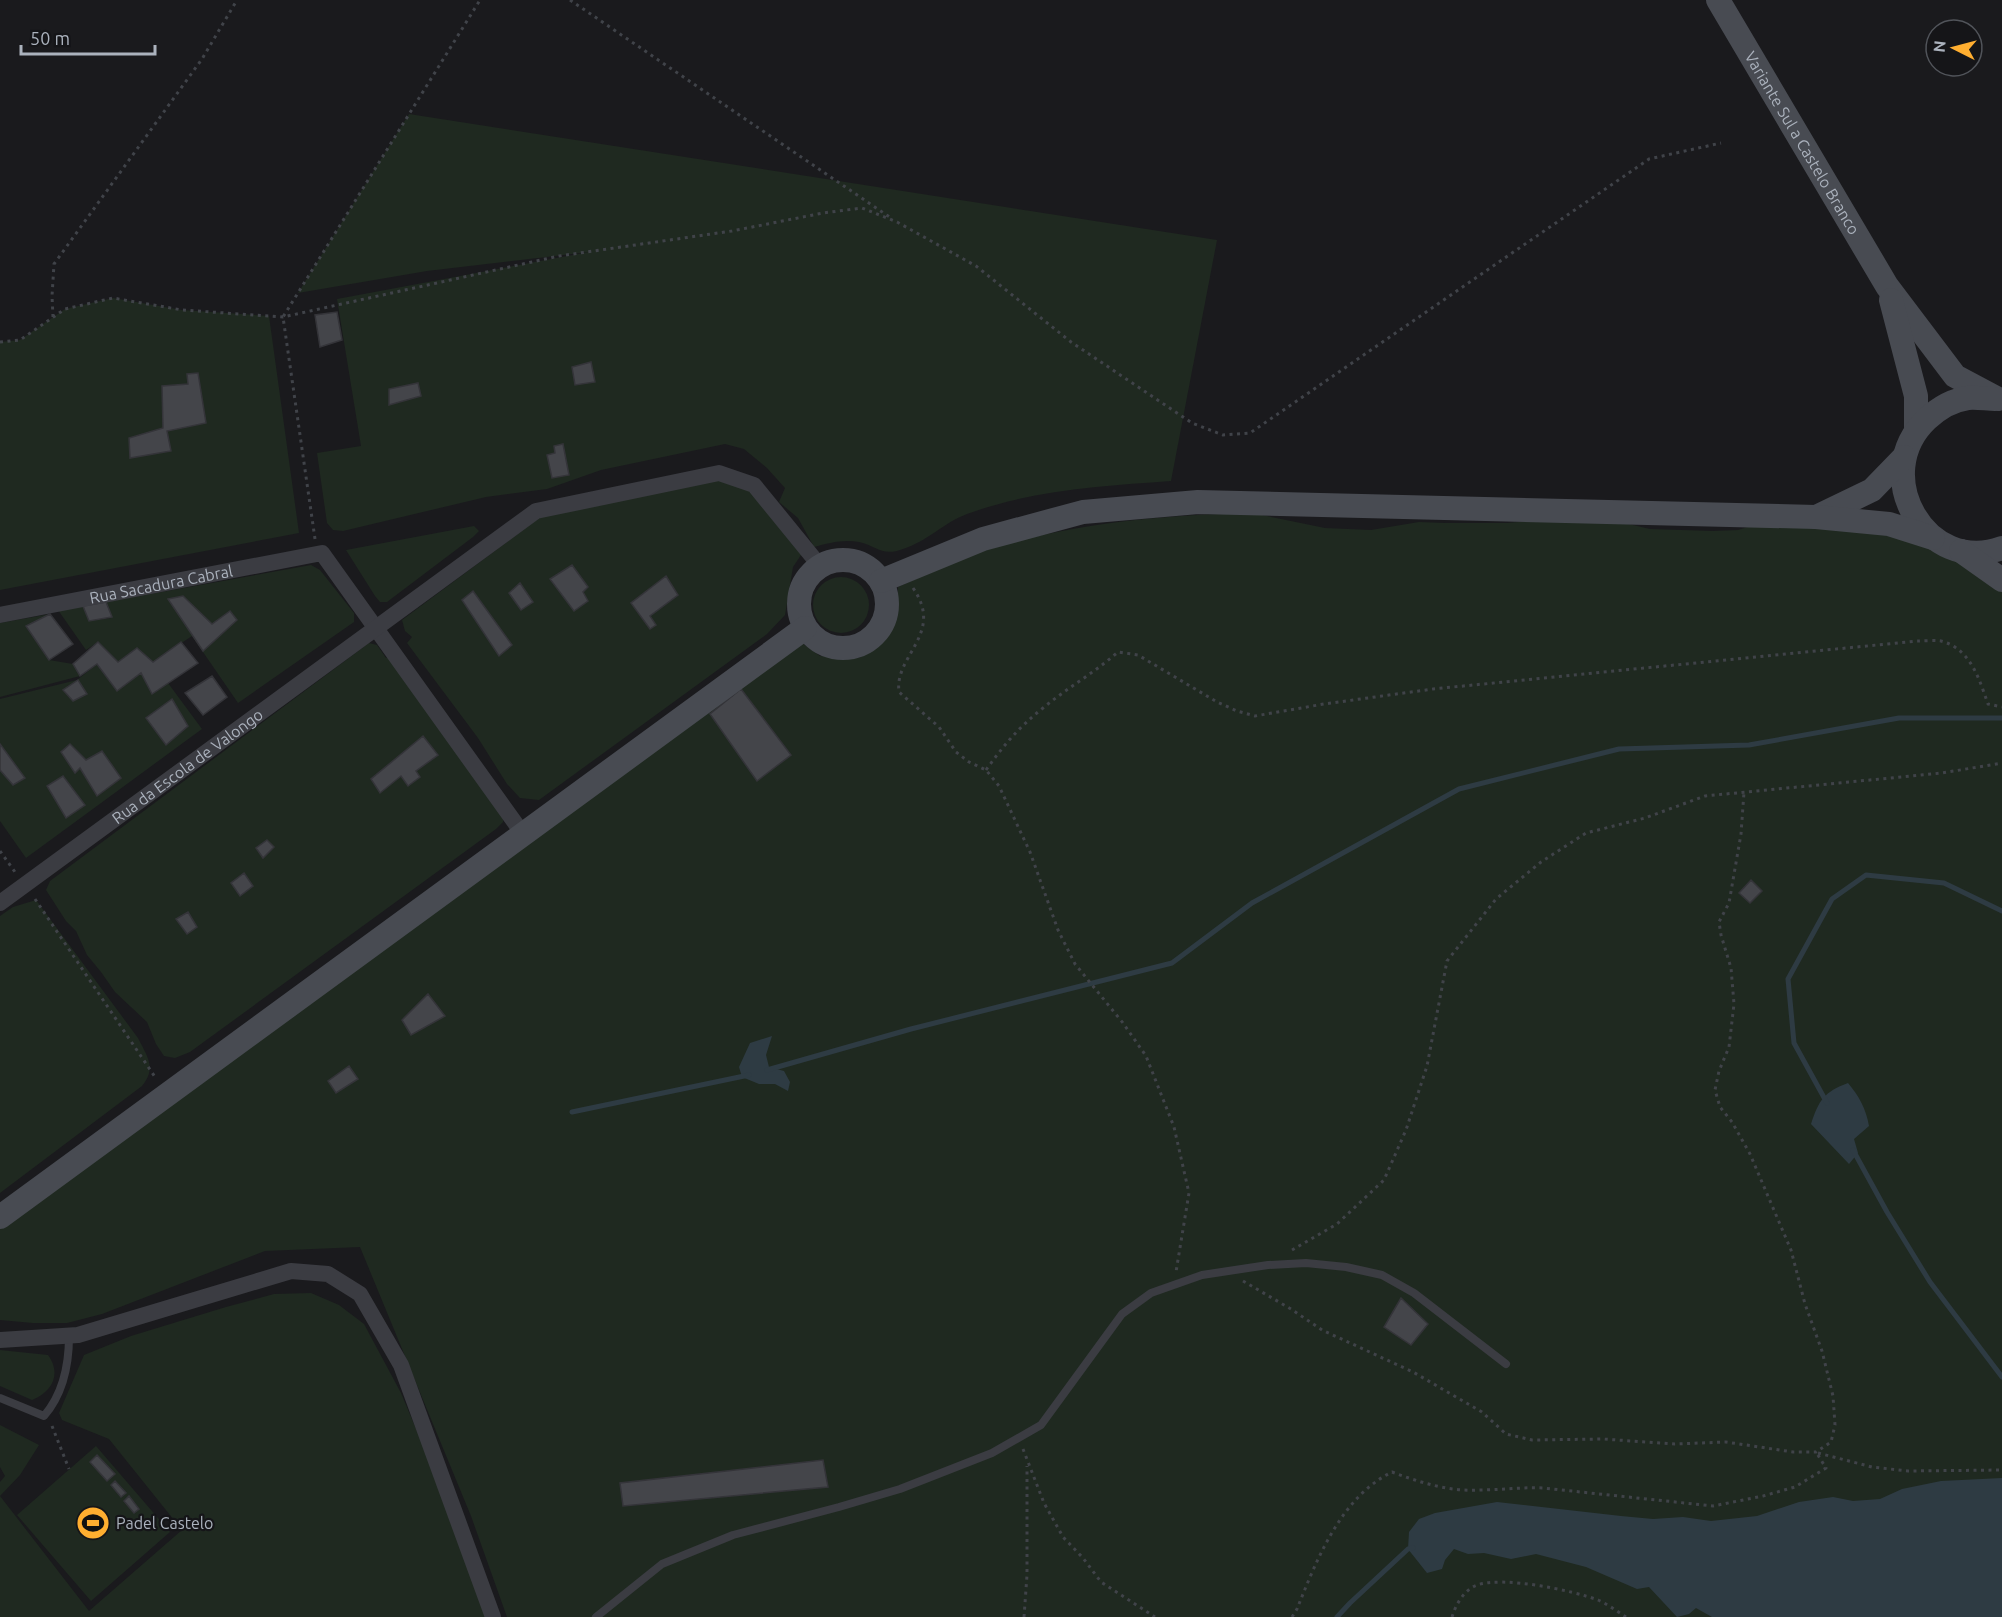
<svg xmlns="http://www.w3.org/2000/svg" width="2002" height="1617" viewBox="0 0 2002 1617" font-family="Ubuntu,sans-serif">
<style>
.green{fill:#1f2920}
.water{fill:#2e3b43}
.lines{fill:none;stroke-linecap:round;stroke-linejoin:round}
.stream{stroke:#2e3b43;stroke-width:5}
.building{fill:#44454a;stroke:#343439;stroke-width:1.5}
.path{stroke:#404349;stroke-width:3;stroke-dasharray:3 4.5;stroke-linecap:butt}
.lane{stroke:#3b3c42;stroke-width:8}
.street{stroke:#3b3c42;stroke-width:16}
.secondary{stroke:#484b52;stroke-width:24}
.labels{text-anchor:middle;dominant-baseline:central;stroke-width:4.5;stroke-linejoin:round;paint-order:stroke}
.street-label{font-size:16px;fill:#abb2bd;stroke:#151518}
.poi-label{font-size:16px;fill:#abb2bd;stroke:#151518;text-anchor:start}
</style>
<rect width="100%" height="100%" fill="#1a1a1d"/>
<path class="green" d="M409,114l808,126 -46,241c-68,5 -139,9 -204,33 -22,8 -41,28 -64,35 -21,8 -26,-3 -44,-7 -15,-3 -31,1 -45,5l-16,-29 -19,-16 6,-14 -18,-20 -23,-19 -19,-5 -124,26 -54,19 -61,8 -143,34 -10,-1 -6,-7 -10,-70 44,-7 -24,-147 252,-47 -162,19 -129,22z
M113,298l69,12 87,6 30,217 -299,57v-248l20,-2 45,-31z
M719,473l35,12 51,64 -12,18 -8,48 -18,19 -228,166 -19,-2 -13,-14 -29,-46 -71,-95 5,-6 -7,-6 -3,-11 152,-113z
M1252,513l73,15 46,2 48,-8 26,1h62l45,-4 68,3 30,7 63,2 25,-1 19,-6h132l113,60v1033h-1495l-36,-101 -111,-269 -95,4 -163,63 -35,9h-34l-33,-3v-103l802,-574 18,13 39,2 21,-13 11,-17 6,-25 1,-16c25,-11 50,-24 76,-33 89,-30 185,-39 278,-41z
M474,526l5,5 -6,6 -86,65h-7l-5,-6 -29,-46z
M311,565l9,5 34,43v9l-116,81 -46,-67 -39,26 -16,-14 -19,14 -20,-20 -12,8 -28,-40 25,-4 6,15 22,-3 -5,-16z
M813 605a28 28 0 1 1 56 0a28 28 0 1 1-56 0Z
M50,614l-24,13 23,33 24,4 7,12 -80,21v-74z
M369,643l8,2 9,13 9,-4 109,153 -1,15 -7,7 -306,223 -15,6 -11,-2 -8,-12 -9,-22 -32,-30 -14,-20 -14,-17 -11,-24 -10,-10 -20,-31 4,-9z
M97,664l20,27 24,-18 27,10 34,46 -176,129 -26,-37v-51l13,14 -13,-40v-45l77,-19z
M36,900l102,138c9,18 19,30 4,48l-142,107v-277l13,-9z
M311,1293l28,12 25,19 37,69 92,220 -1,4h-492v-135l5,-6 -5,-9v-42l39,20 -19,30 -20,21 89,115 93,-81 -73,-91 -47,-19 -3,-7 25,-58 47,-19 95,-29 48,-13z
M0,1350l48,5c14,19 4,37 -16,45l-32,-14z
M96,1446l74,86 -79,69 -74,-86z"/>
<path class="water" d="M772,1036l-6,19 3,12 15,4 6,11 -2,9 -13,-7h-16l-17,-7 -3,-10 11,-24z
M1848,1083c11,13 18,26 21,43l-15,13 4,14 -9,11 -38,-40c8,-24 13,-32 37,-41z
M2002,1478v139h-290l-16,-9 -7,6 -12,3 -28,-30 -12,2 -51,-22 -50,-13 -25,5 -27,-6 -16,1 -14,-5 -9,11 -3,9 -15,4 -19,-24 1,-17 10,-13 16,-6 62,-11 124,14 32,3 30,-2 28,4 46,-5 42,-14 34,-5 20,4 27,-2 22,-10 39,-8z"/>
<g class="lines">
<path class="stream" d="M767,1070l144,-41 261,-66 80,-60 207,-114 160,-40 130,-4 150,-27h103
M1827,1103l-33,-60 -6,-64 44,-80 34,-24 78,8 58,28
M572,1112l177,-37
M1853,1150l34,62 43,70 72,95
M1337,1617l13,-14 58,-54 5,-1"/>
</g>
<path class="building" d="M337,312l5,28 -22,7 -5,-32z
M591,362l4,20 -20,3 -3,-18z
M198,373l8,50 -39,8 4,20 -41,7 -1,-20 34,-10 -1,-42 26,-2 -1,-10z
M418,383l3,13 -32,9v-16z
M563,444l6,31 -17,3 -5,-23 8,-2 -1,-7z
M572,565l16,22 -5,5 5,9 -14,10 -24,-32z
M666,576l12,19 -28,21 6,9 -6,4 -19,-26z
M520,583l13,19 -12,8 -12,-17z
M473,591l39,54 -13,11 -37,-56z
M183,596l29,28 18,-13 7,9 -34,31 -35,-52z
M106,602l6,15 -23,4 -6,-15z
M50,614l23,30 -24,16 -23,-34z
M98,642l20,20 19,-14 16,14 28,-20 17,21 -46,31 -11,-21 -24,18 -20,-27 -17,12 -7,-12z
M212,676l15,21 -24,18 -18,-22z
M78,680l9,14 -14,7 -10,-11z
M741,689l50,66 -34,26 -47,-67z
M172,699l16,27 -22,19 -20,-27z
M423,736l15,19 -22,16 4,6 -12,9 -7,-10 -21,17 -9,-14z
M0,744l25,34 -12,7 -13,-15z
M70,744l16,16 16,-9 19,27 -24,18 -17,-28 -5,5 -14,-21z
M63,776l22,29 -19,13 -19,-32z
M267,840l7,7 -11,11 -7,-10z
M244,873l9,13 -13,10 -9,-13z
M1751,880l11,11 -12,12 -11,-10z
M188,912l9,15 -10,7 -11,-15z
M428,994l17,22 -34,19 -9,-15z
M349,1066l9,13 -22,14 -8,-12z
M1401,1298l27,26 -17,21 -27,-18z
M97,1455l18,19 -8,7 -17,-19z
M823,1460l5,27 -205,19 -3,-23z
M115,1481l11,12 -5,4 -10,-12z
M129,1496l10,13 -5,4 -10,-12z"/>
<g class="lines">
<path class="path" d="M570,0l321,218
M53,317l-1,-21 2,-32 148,-205 35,-59
M0,342l20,-2 45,-31 48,-11 69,12 101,7 276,-61 173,-25 91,-18 39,-5 35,14 79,44 95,76 121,81 31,12 27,-2 399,-274 72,-16
M315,539l-32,-222 197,-317
M913,588c32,46 -19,67 -14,104l40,35 17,25 13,10 17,8 13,16 31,66 28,78 17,34 48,59 23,33 28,71 15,66 -13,79
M986,770c17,-24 33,-43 57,-62 24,-20 51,-35 75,-56l20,3 79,47 20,9 18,5 69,-12 109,-15 484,-48c7,0 17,-1 24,0 30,8 38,38 47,63l14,3
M0,851l15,21
M35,899l120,178
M1292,1250l45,-26 47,-44 22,-50 21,-64 20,-105 49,-62 45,-37 45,-29 59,-15 60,-22 237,-23 60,-10
M1243,1281l48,28 31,21 91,42 69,40 24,22 26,6 71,-1 72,5 51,-2 67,10h23l15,-10 4,-17 -2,-29 -11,-45 -17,-47 -14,-54 -41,-96 -18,-32 -12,-15 -5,-17 4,-19 10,-24 5,-43 -3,-36 -10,-33 -2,-13 10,-19 12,-69 3,-42
M52,1426l17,43
M1023,1449l21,54 19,34 20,21 18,24 54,35
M1818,1453l54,14 36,4 94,-1
M1024,1617l3,-42v-109
M1292,1617l5,-8c20,-50 44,-112 95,-137 27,10 57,20 86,18 22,0 43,-3 65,-2l170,18 50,-10 32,-9 31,-19 -10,-16
M1452,1617c4,-13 12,-27 25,-32 27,-9 94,5 121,15 9,4 19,11 28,17"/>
<path class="lane" d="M0,1398l44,18c19,-22 25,-52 25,-80
M596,1617l66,-53 71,-29 106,-28 61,-18 92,-36 49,-28 81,-111 29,-21 51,-18 66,-10 38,-2 40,4 36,8 32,18 92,71"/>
<g class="street">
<path id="s1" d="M0,615l322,-62 201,281"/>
<path id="s2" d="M0,903l536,-392 183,-38 35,12 66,81"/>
<path d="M0,1340l78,-5 213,-64 37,3 32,20 41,71 92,252"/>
</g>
<g class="secondary">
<path id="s3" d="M1718,0l169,286 68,90 43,23"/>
<path d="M1891,300l25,96v33"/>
<path d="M1995,399c-8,0 -19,-2 -27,-1 -16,2 -30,11 -41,21 -59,56 0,157 75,129"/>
<path d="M1816,517l56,-27 32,-33"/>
<path d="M1961,551l41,29"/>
<circle cx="843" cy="604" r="44"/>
<path d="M881,581l102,-42 100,-27 115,-10 618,15 73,7 44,14"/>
<path d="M0,1217l805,-589"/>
</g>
</g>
<defs>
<symbol id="stadium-disc" viewBox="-11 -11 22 22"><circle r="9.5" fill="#ffae30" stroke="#151518"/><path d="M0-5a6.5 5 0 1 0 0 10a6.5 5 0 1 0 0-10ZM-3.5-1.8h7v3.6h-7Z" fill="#111"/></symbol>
</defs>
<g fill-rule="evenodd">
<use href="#stadium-disc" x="74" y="1504" width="38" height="38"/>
</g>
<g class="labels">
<g class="street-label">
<text stroke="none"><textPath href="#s3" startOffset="166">Variante Sul a Castelo Branco</textPath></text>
<text stroke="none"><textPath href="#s1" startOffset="164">Rua Sacadura Cabral</textPath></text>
<text stroke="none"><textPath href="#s2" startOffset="232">Rua da Escola de Valongo</textPath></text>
</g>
<g class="poi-label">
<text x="116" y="1523">Padel Castelo</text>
</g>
</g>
<g transform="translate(1954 48) rotate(276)"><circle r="28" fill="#151518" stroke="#51545a" stroke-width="1.5"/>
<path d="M0-4.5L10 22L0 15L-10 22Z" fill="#ffae30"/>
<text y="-9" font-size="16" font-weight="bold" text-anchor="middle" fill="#abb2bd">N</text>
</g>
<path d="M21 45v9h134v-9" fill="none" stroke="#abb2bd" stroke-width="3"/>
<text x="30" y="45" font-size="18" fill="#abb2bd" stroke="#151518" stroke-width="4.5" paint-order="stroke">50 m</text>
</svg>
